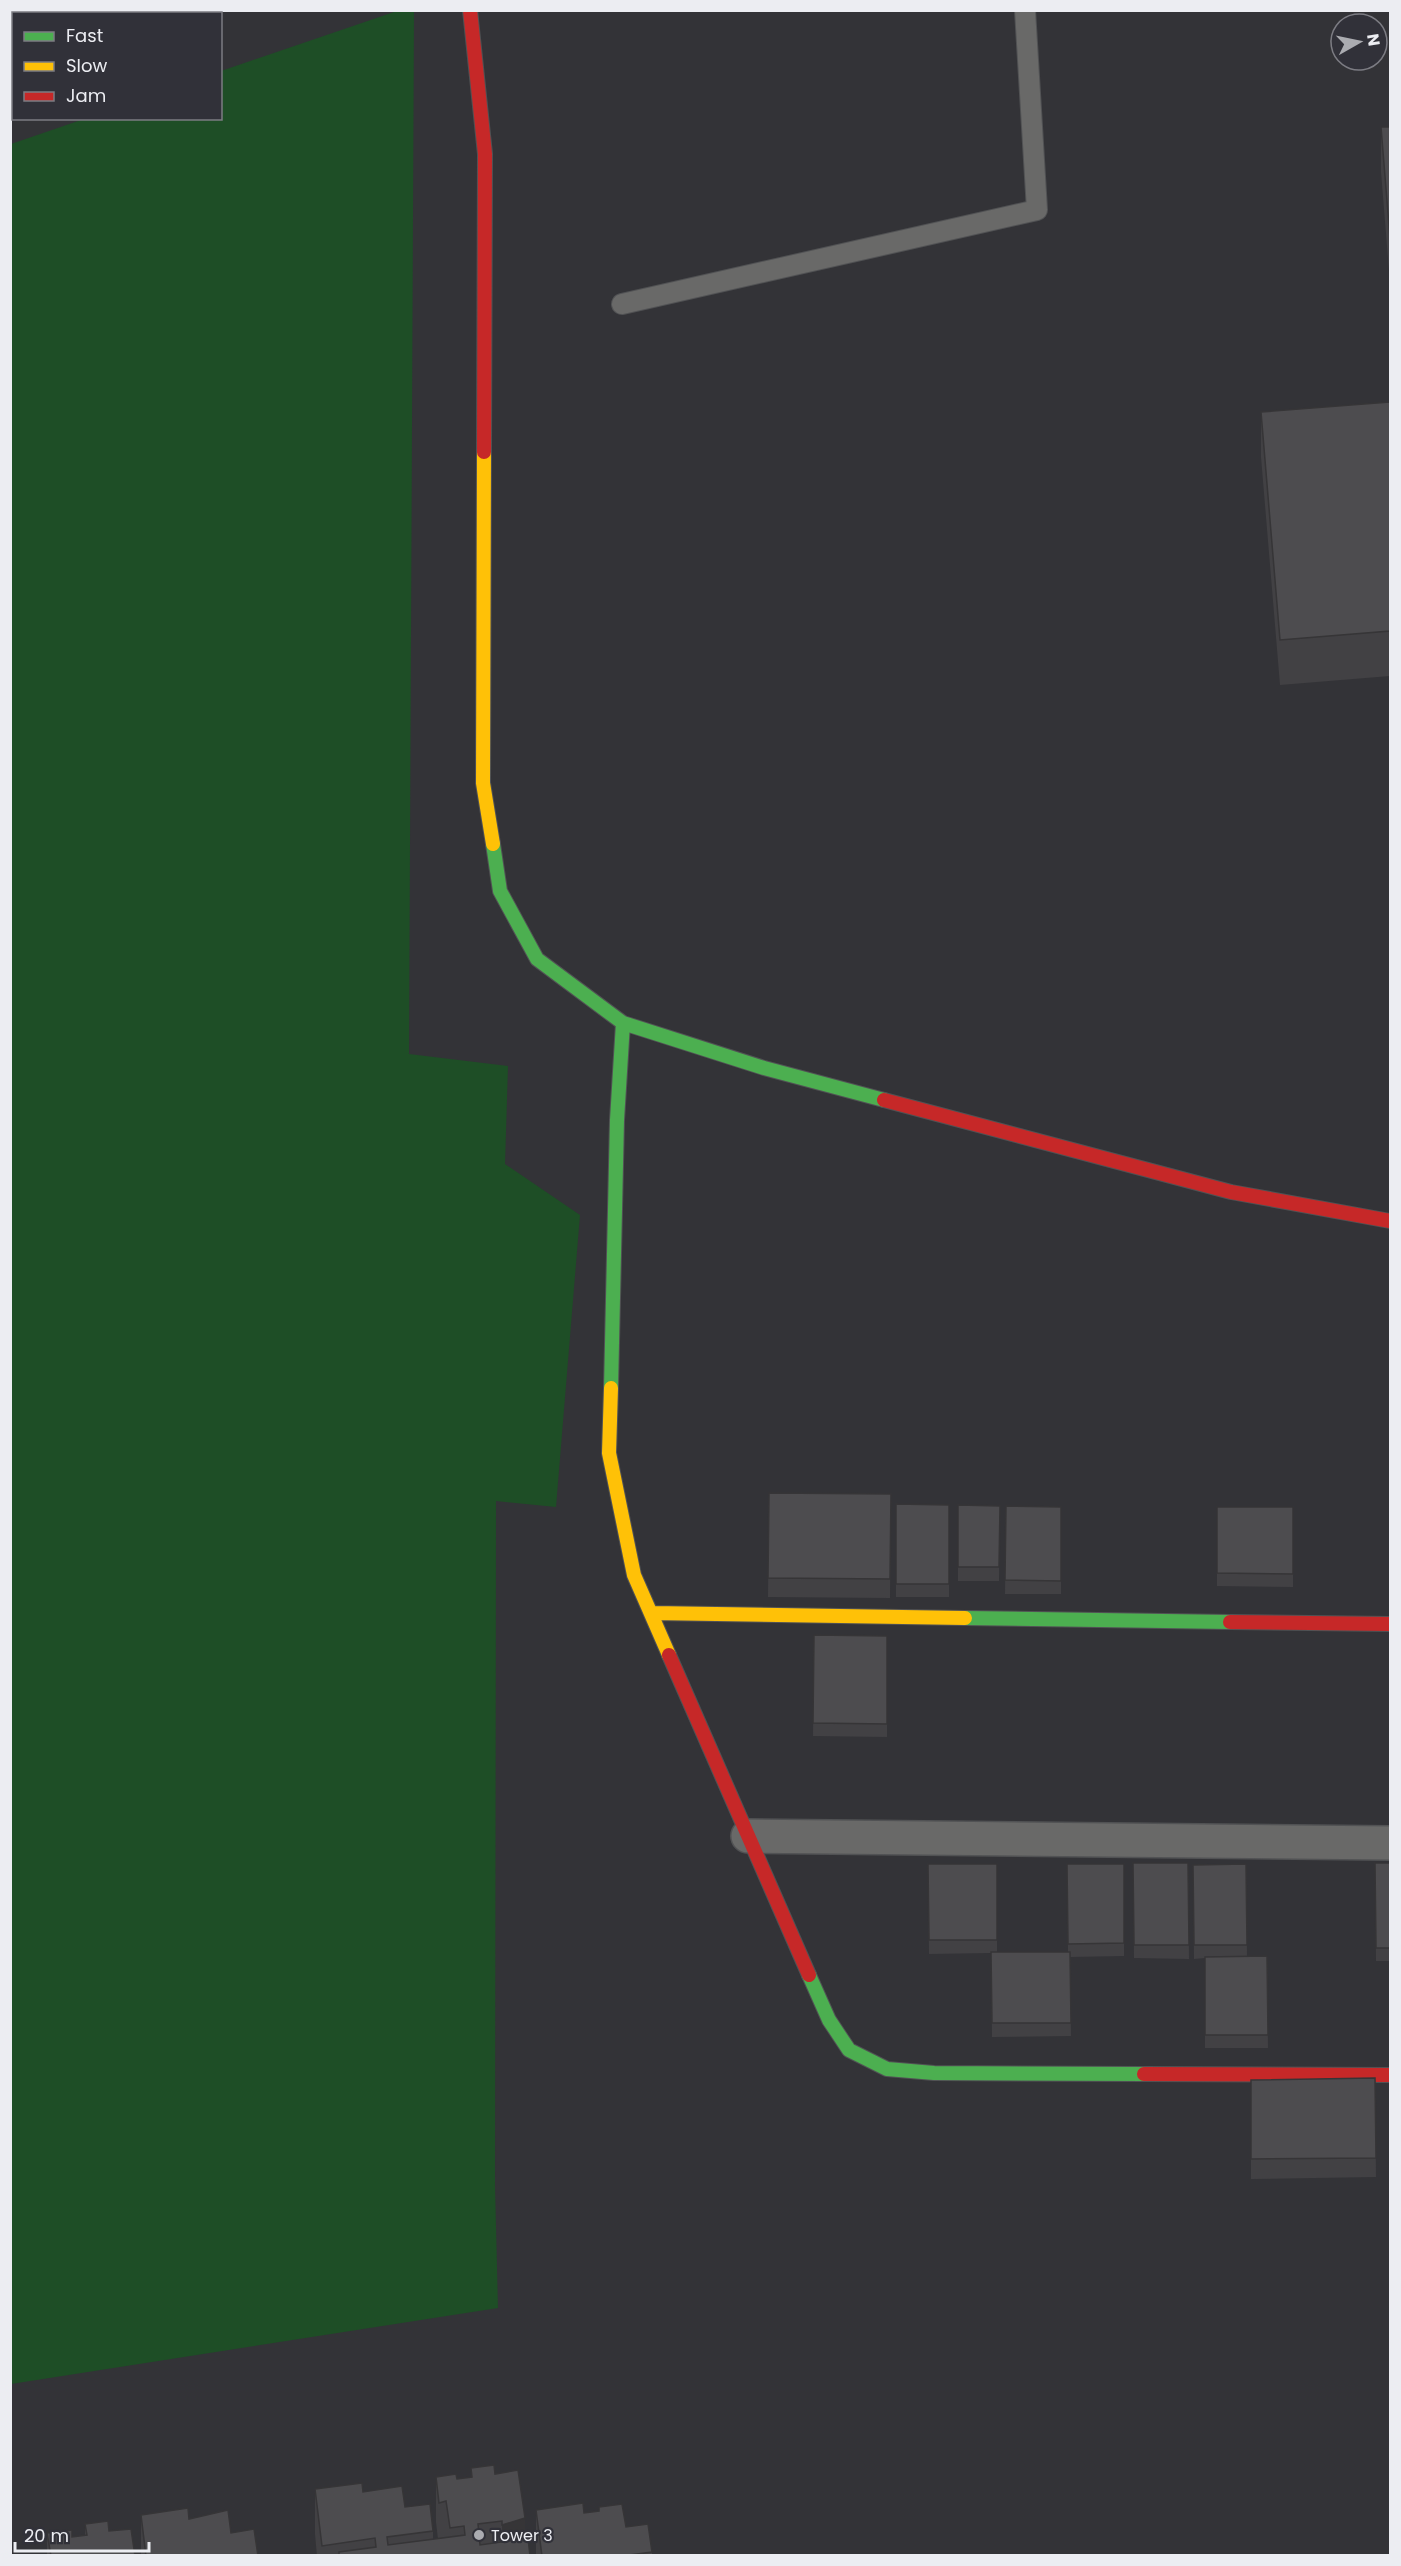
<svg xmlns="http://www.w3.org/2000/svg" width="1401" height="2566" viewBox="0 0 1401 2566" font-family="Poppins,sans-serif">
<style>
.green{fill:#1e4e26}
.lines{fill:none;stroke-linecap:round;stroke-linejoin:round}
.lane-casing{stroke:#515254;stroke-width:22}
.street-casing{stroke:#515254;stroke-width:36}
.fast-casing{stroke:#515254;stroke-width:16}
.slow-casing{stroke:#515254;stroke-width:16}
.jam-casing{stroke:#515254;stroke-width:16}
.lane{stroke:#696968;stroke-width:20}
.street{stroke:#696968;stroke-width:33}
.fast{stroke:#4caf50;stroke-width:14}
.slow{stroke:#ffc107;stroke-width:14}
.jam{stroke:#c62828;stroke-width:14}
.wall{fill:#424144}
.shaded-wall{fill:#363537}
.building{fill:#4d4c4f;stroke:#363537;stroke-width:1.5}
.poi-dot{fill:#abacb1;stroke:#313139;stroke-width:2}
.labels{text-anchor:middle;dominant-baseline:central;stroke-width:4.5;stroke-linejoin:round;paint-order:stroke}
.poi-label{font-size:16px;fill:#ecedf2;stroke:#313139;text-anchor:start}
</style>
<rect width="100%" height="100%" fill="#333337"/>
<path class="green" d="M397,11h17l-5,1043 99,12 -3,98 75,51 -24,292 -60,-6 -1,685 3,122 -487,76v-2240l73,-25 136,-1 1,-47z"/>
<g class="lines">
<defs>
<path id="lane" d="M622,304l415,-94 -12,-200"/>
<path id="street" d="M748,1836l642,7"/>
<path id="fast" d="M180,14l9,-4
M493,844l7,47 37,68 86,64 141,45 120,32
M611,1388l6,-268 6,-97
M965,1618l265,4
M809,1975l20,45 20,30 38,19 47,4 210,1"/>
<path id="slow" d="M10,69l4,-1
M484,452l-1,331 10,61
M611,1388l-2,65 25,122 35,80
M652,1613l313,5"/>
<path id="jam" d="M470,10l15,144 -1,298
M884,1100l347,92 159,29
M1230,1622l160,2
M669,1655l140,320
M1144,2074l246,1"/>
</defs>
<use href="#lane" class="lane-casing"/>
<use href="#street" class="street-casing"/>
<use href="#fast" class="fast-casing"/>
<use href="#slow" class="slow-casing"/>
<use href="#jam" class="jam-casing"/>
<use href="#lane" class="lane"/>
<use href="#street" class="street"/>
<use href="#fast" class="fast"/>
<use href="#slow" class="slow"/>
<use href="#jam" class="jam"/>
</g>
<path class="wall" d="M1381,127h9v156l-9,-111z
M1390,402v274l-110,9 -19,-228v-45z
M769,1493l122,1 -1,104 -122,-1z
M896,1504l53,1v92h-53z
M958,1505l42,1 -1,75h-41z
M1006,1506l55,1v87h-56z
M1217,1507h76v80l-76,-1z
M814,1635l73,1v101l-74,-1z
M1133,1863h55l1,96 -55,-1z
M1375,1863h15v98h-14z
M928,1864h69v88h71l-1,-88h57v92l-54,1 1,79 -79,1 -1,-84 -62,1z
M1246,1864l1,92h20l1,92h-63v-90l-11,1 -1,-94z
M1375,2078l1,99 -125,2v-99z
M471,2468l24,6 30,65 5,17h-213l-2,-22v-45l48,3 42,15 28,24v8h5l-2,-17v-45l21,2 14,-2z
M599,2507l27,20 26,25v4h-116v-46l48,3 15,-2z
M141,2515l48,4 42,14 27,23h-117z
M85,2524l24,7 26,25h-88v-23l25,4 13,-2z"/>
<path class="shaded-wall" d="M525,2518v38h-23v-31z"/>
<path class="building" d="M1381,127h9v111z
M1390,402v229l-110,9 -19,-228z
M769,1493l122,1 -1,85 -122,-1z
M896,1504l53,1v79h-53z
M958,1505l42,1 -1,61h-41z
M1006,1506l55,1v74l-56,-1z
M1217,1507h76v67l-76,-1z
M814,1635l73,1v88l-74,-1z
M1133,1863h55l1,82h-55z
M1375,1863h15v85h-14z
M928,1864h69v76h-68z
M1067,1864h57v79l-56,1z
M1246,1864l1,81h-53l-1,-80z
M991,1952h79l1,71h-79z
M1267,1956l1,79h-63v-78z
M1375,2078l1,80 -125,1v-79z
M494,2465l1,9 23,-4 7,48 -23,7v-4l-24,3 2,21 48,-7 2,18h-191v-4l37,-5 -1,-9 -53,8 -7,-57 47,-6 1,9 39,-6 3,21 25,-3 3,27 -46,6 1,8 77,-10 -1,-9 -14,2 -4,-27 -7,2 -3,-26 20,-3 1,5 15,-2 -1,-9z
M583,2503l1,10 15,-2v-4l23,-3 4,23 22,-3 4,28 -30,4h-80l-6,-46z
M188,2508l1,11 39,-9 3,23 23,-4 4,27h-112l-5,-41z
M108,2521l1,10 22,-2 4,27h-84l-4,-23 25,-3v7l15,-2 -2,-11z"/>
<circle class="poi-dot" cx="479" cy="2535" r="6"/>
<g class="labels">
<g class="poi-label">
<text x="491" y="2535">Tower 3</text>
</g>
</g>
<rect width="1401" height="2566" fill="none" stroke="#ecedf2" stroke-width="24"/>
<rect x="12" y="12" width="210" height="108" fill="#313139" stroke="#7c7c83" stroke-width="1.5"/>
<rect x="24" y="32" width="30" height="9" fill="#4caf50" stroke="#7c7c83" stroke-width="1.5"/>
<text x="66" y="42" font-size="18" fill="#ecedf2">Fast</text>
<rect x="24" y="62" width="30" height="9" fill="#ffc107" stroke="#7c7c83" stroke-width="1.5"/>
<text x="66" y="72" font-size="18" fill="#ecedf2">Slow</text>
<rect x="24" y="92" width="30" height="9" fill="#c62828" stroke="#7c7c83" stroke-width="1.5"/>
<text x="66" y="102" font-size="18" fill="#ecedf2">Jam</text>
<g transform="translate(1359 42) rotate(81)"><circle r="28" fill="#313139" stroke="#7c7c83" stroke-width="1.5"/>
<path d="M0-4.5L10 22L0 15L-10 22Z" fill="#abacb1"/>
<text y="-9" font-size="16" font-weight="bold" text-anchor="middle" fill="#ecedf2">N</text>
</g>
<path d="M15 2542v9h134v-9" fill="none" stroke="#ecedf2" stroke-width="3"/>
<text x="24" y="2542" font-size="18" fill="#ecedf2" stroke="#313139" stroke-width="4.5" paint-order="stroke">20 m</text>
</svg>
